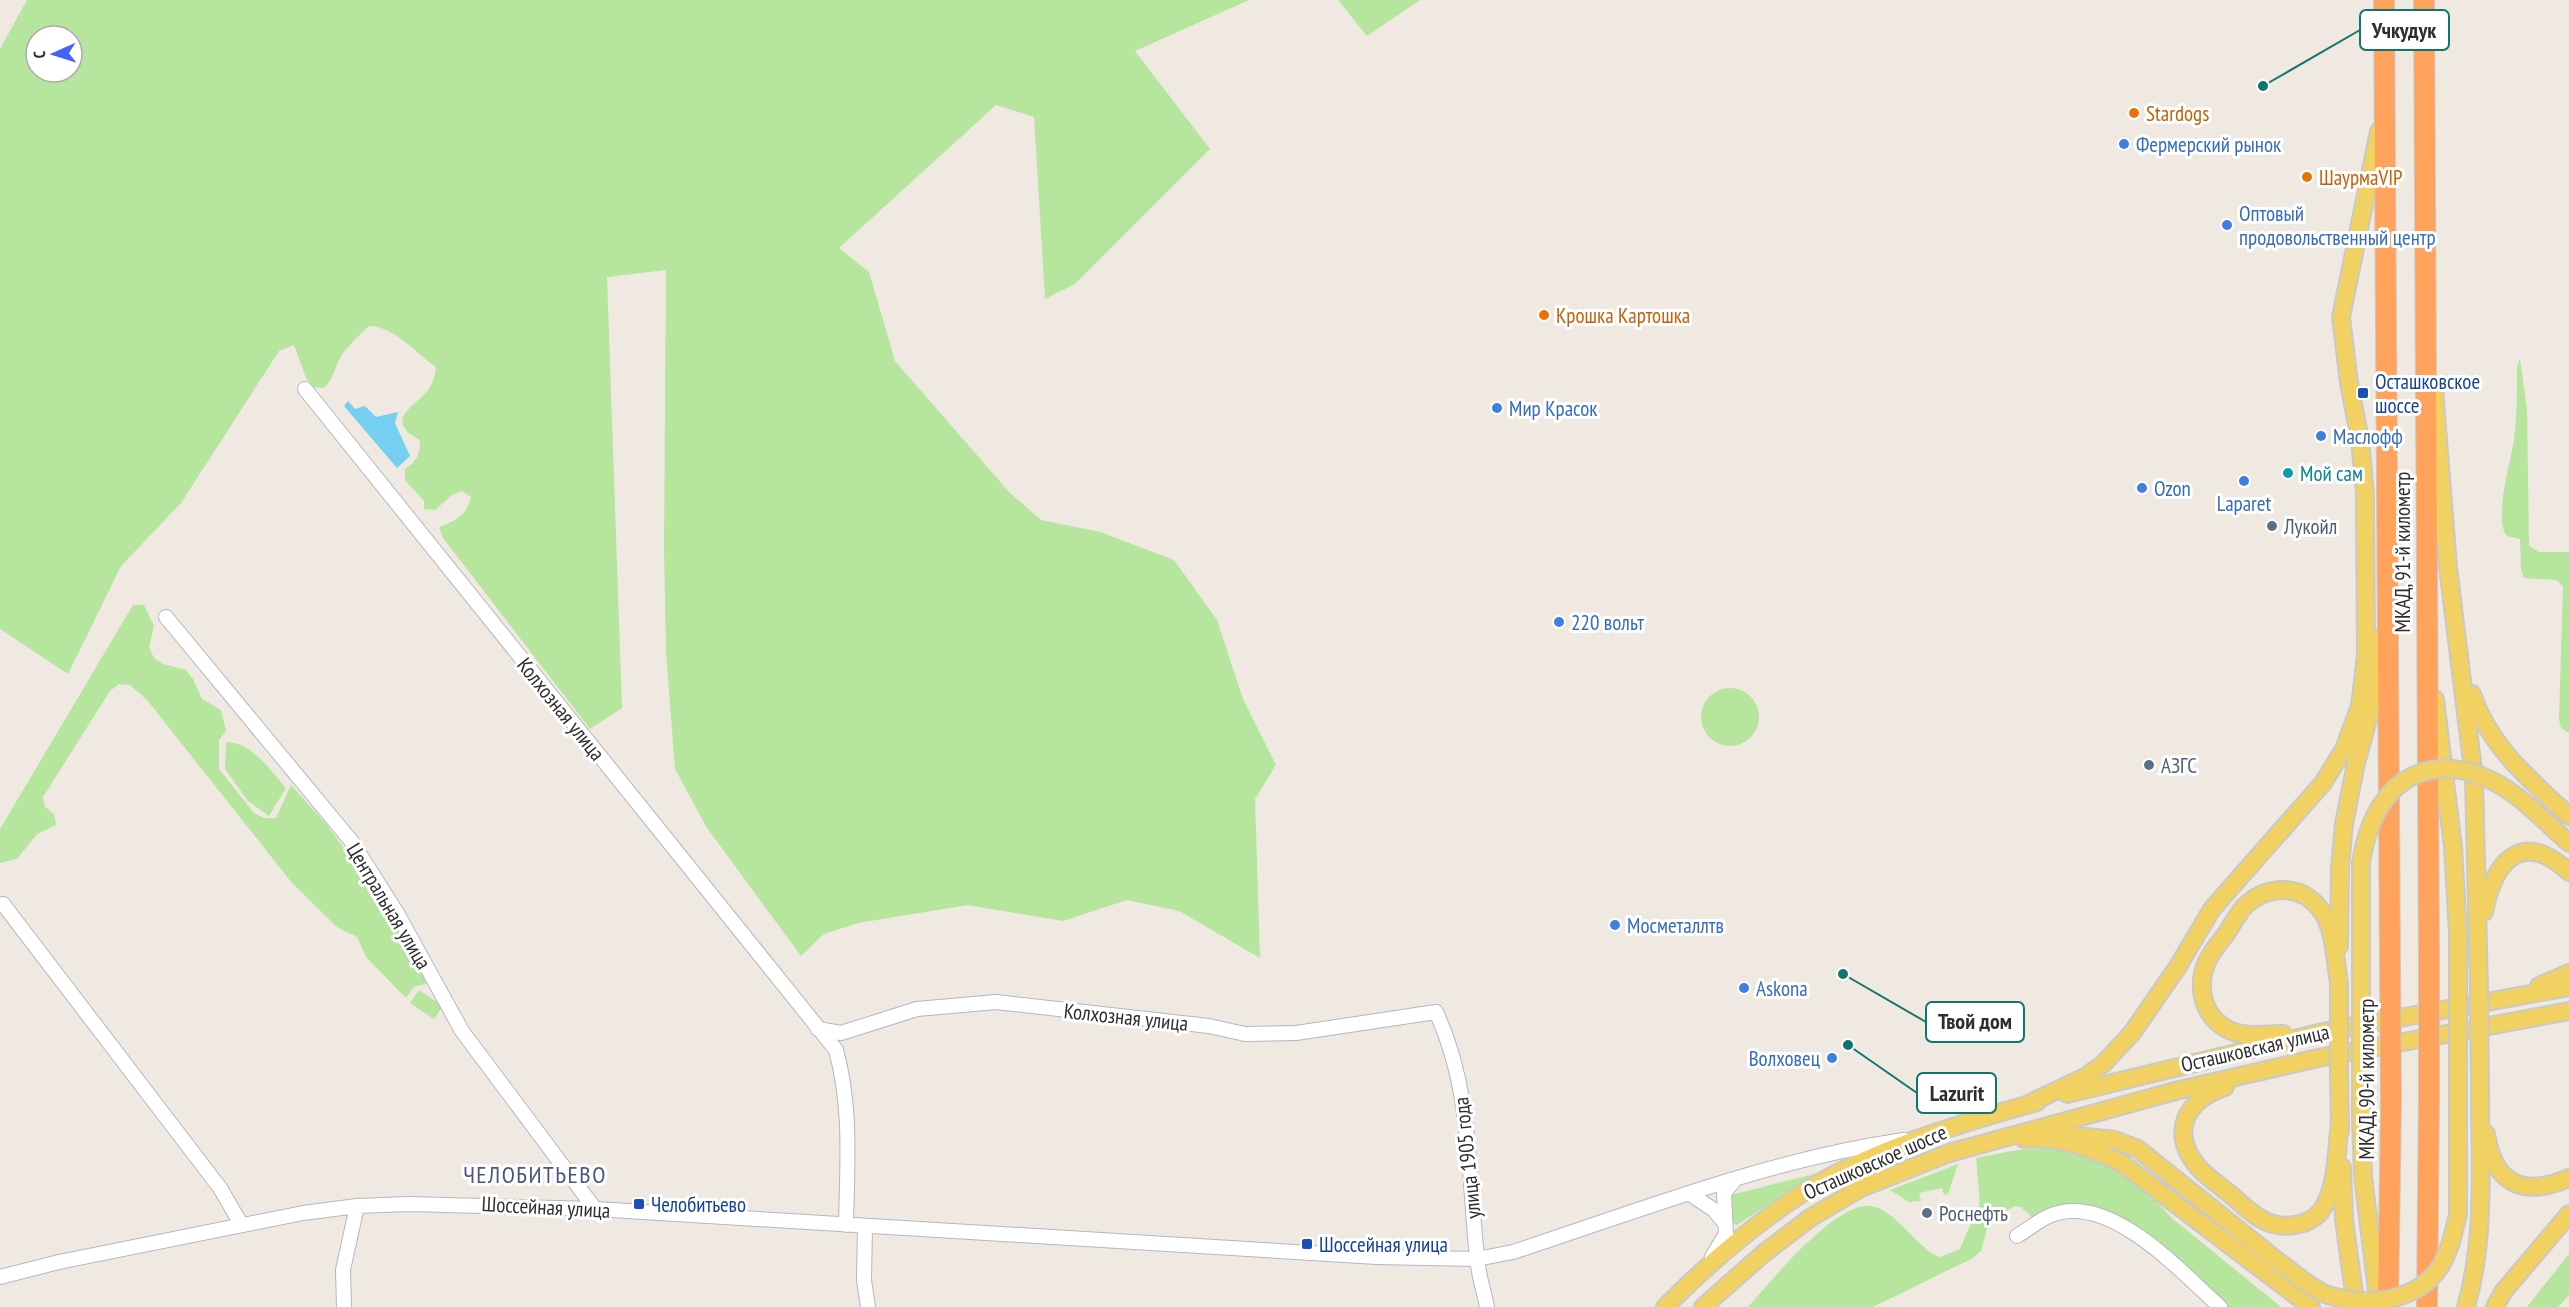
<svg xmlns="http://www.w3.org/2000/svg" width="2569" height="1307" viewBox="0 0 2569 1307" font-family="'PT Sans Narrow',sans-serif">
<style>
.green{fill:#b6e59e;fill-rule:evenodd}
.water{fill:#75cff0}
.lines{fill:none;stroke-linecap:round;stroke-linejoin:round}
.minor-casing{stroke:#b4b7c1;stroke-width:16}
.major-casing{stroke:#c9c9c9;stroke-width:20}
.highway-casing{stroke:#c9c9c9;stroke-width:22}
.minor{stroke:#fff;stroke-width:14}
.major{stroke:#f2d163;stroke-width:16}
.highway{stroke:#ffa35c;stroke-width:20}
.major-bridge-casing{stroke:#c9c9c9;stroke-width:20;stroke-linecap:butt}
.highway-bridge-casing{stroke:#c9c9c9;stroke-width:22;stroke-linecap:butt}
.major-bridge{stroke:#f2d163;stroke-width:16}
.highway-bridge{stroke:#ffa35c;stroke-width:20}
.food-dot{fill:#e8710a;stroke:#fff;stroke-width:2}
.shop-dot{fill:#3f7fe0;stroke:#fff;stroke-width:2}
.transit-dot{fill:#1a4fb4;stroke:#fff;stroke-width:2}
.culture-dot{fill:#0f9aa8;stroke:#fff;stroke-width:2}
.service-dot{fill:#5c6f8a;stroke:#fff;stroke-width:2}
.labels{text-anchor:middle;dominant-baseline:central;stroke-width:6;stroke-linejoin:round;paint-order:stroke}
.food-label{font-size:21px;fill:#c56008;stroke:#fff;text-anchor:start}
.shop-label{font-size:21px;fill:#366cbe;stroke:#fff;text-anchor:start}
.transit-label{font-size:21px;fill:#164399;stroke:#fff;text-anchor:start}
.culture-label{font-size:21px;fill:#0d838f;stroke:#fff;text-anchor:start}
.service-label{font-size:21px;fill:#4e5e75;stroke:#fff;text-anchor:start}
.street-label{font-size:21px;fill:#2e2e2e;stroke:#fff}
.quarter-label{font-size:24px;letter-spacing:1.5px;fill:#4d5680;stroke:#fff}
.leader{fill:none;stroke:#0f766e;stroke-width:2}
.callout-dot{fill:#0f766e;stroke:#fff;stroke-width:2}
.callout{fill:#fff;stroke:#0f766e;stroke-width:2}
.callout-label{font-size:22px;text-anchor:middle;font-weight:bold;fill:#2e2e2e}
</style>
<rect width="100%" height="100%" fill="#efe9e1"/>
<path class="green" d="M27,0h1222l-114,51 75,98 -135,135 -30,15 -11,-182 -38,-12 -157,143 30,24 26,89 114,131 32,28 59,12 74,28 43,60 26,79 33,66 -21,34 5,159 -81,-47 -52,-11 -64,21 -95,-16 -110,18 -34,11 -23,22 -94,-128 -32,-59 -9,-117 -2,-104 2,-278 -59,7 15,431 -32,21 -147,-191 -4,-11c17,-6 28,-12 32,-30l-9,-6 -10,4 -17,15 -11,-1v-8l-19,-21v-11c12,-8 15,-14 15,-29 -38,-20 -5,-33 8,-50 5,-7 7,-14 8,-23 -19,-13 -42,-41 -67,-41 -7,6 -26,25 -29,32 -6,12 -6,20 -16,30l-11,-1 -7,-9 -12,-33 -15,6 -98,152 -60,63 -53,108 -68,-45v-580zM36,36h36v36h-36z
M1338,0h82l-53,36z
M2520,359l7,50 2,137 10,6h30v181l-8,-5 -2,-9 4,-133 -7,-6 -32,-2 -3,-9 -1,-30 -13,-3c-14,-16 4,-76 7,-96 3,-24 3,-49 3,-74z
M133,605h11l10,21 -5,21 5,11 9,6 23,6 7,9 9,20 19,11 5,21 -7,9v29l35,44 10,5h12l15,-33 36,40 52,71 41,67 6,21 -12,3 -8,11 -40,-41 -9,-20 -20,-10 -45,-44 -145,-183 -17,-15 -11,-1 -9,7 -67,106 2,10 9,7 2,11 -19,9 -20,25 -17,4v-34z
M1701 717a29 29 0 1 1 58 0a29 29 0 1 1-58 0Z
M226,742c27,1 43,27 60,46l-17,28 -21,-15 -23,-32z
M419,990l24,16 -9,13 -24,-16z
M2060,1147l56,20 23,17 34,35 108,88h-58l-91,-80 -85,-15 -15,5 -11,-10 -6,-1 -26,15 -8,30 -8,7 -100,49h-125c22,-25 88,-106 123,-101 22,3 44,37 62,48l7,3 20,-8 20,-47 -4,-44 41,-8z
M1958,1164l-10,30 -4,1 -2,-7 -23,5 2,8 -12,1 -19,-12z
M1814,1174l-77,51 -8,-3 -2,-19 4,-8z
M2569,1254v41l-11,12h-31z"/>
<path class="water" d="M348,401l7,8 10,-3 11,11 22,-5 -3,11 15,33 -13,12 -53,-62z"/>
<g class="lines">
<defs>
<path id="minor" d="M305,389l531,661c16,58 11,116 10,175
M166,617l186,225 45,71 65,118 133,178
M3,904l217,284 21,36
M818,1029l23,4 76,-24 79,-7 213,24 36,8 51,-1 140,-21c36,77 32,163 41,245 1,17 7,34 10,50
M1690,1194l24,16 9,11
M865,1226l-1,54 4,27
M2017,1236c10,-6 21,-15 32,-20 59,-26 131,55 171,91
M1712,1257l14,-23 -2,-41 10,-12
M0,1277l59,-15 244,-49 54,-7 52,-2 186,5 782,48 100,2 36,-7c128,-42 258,-93 391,-112
M344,1307l-1,-37 14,-64"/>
<path id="major" d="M2434,389l14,178 26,211 5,212
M2472,694c17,52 58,86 97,122
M2435,699l18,148 5,86
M2533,810l36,33
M2484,912c10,-50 37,-84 85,-40
M2339,946l1,-79 4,-43 12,-61 16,-58 9,-68
M2539,986l30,-13
M2283,1034c-17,0 -38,4 -54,-4 -25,-12 -33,-41 -23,-66 4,-11 13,-21 20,-30 6,-9 11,-19 18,-27 22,-22 56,-24 76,2 15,18 15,52 19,74
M2339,1073l1,59
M2225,1087c-39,13 -56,45 -27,80 9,10 21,18 32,27 12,10 25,24 40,29 16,6 40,2 51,-12 17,-24 15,-61 19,-89
M2067,1094l256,-62 246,-45
M2026,1105l59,-28 18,-13 29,-31 45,-65 35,-59 111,-126 21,-34 16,-43 6,-50 -1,-163 -5,-53 -11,-57 -8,-66 38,-186
M2361,1119l2,57 16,131
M2486,1134c8,50 37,64 83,44
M2067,1135l48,5 23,9 141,113
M2024,1139c36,-3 67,9 99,25l188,143
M2342,1167l2,53 12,87
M1665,1307c40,-40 82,-77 130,-109 68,-46 163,-74 242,-96
M1703,1307l61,-54 46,-35 51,-30 88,-35 230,-63 139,-32 251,-47
M2466,1307c20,-70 14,-146 14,-219
M2495,1307l8,-15 66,-78"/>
<path id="highway" d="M2384,0l6,967
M2424,0l5,960
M2388,1307l3,-207
M2427,1307l2,-211"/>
</defs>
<use href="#minor" class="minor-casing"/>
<use href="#major" class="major-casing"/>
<use href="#highway" class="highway-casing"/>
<use href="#minor" class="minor"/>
<use href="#major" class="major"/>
<use href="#highway" class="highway"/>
<defs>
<path id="major-bridge" d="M2339,983v90
M2479,990l1,98
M2361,1119v-256c16,-106 99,-121 172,-53
M2279,1262c15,11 29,24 46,32 38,13 90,10 115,-27 10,-16 13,-33 18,-52v-282"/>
<path id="highway-bridge" d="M2390,967l1,133
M2429,1096v-136"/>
</defs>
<use href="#major-bridge" class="major-bridge-casing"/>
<use href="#highway-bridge" class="highway-bridge-casing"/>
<use href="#major-bridge" class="major-bridge"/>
<use href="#highway-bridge" class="highway-bridge"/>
</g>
<g class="food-dot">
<circle cx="2134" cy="113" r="6"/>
<circle cx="2307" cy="177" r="6"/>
<circle cx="1544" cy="315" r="6"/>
</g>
<g class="shop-dot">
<circle cx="2124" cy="144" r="6"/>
<circle cx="2227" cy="225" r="6"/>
<circle cx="1497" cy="408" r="6"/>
<circle cx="2321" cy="436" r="6"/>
<circle cx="2244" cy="481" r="6"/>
<circle cx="2142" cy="488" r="6"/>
<circle cx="1559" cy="622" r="6"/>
<circle cx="1615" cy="925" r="6"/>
<circle cx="1744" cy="988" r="6"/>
<circle cx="1832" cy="1058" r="6"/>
</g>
<g class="transit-dot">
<rect x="2357" y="387" width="12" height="12" rx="3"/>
<rect x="633" y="1198" width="12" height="12" rx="3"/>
<rect x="1301" y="1238" width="12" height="12" rx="3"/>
</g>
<circle class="culture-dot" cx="2288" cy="473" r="6"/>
<g class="service-dot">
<circle cx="2272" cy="526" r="6"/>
<circle cx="2149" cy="765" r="6"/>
<circle cx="1927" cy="1213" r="6"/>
</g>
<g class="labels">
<g class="food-label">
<text x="2146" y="113">Stardogs</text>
<text x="2319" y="177">ШаурмаVIP</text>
<text x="1556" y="315">Крошка Картошка</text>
</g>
<g class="shop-label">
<text x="2136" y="144">Фермерский рынок</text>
<text x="2239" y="213">Оптовый<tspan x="2239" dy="24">продовольственный центр</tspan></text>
<text x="1509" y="408">Мир Красок</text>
<text x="2333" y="436">Маслофф</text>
<text x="2154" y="488">Ozon</text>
<text x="2244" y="503" text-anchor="middle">Laparet</text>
<text x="1571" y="622">220 вольт</text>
<text x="1627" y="925">Мосметаллтв</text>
<text x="1756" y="988">Askona</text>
<text x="1820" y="1058" text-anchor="end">Волховец</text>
</g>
<g class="transit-label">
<text x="2375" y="381">Осташковское<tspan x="2375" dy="24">шоссе</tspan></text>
<text x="651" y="1204">Челобитьево</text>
<text x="1319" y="1244">Шоссейная улица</text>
</g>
<g class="culture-label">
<text x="2300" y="473">Мой сам</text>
</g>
<g class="service-label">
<text x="2284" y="526">Лукойл</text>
<text x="2161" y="765">АЗГС</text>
<text x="1939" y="1213">Роснефть</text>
</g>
<g class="street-label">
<text transform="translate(2402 552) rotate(-90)">МКАД, 91-й километр</text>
<text transform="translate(561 709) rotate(51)">Колхозная улица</text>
<text transform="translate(389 906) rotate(59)">Центральная улица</text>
<text transform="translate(1126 1017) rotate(6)">Колхозная улица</text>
<text transform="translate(2255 1048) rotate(-13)">Осташковская улица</text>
<text transform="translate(2366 1079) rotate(-90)">МКАД, 90-й километр</text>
<text transform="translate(1467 1158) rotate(-96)">улица 1905 года</text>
<text transform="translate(1875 1162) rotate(-24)">Осташковское шоссе</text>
<text transform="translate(546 1207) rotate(3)">Шоссейная улица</text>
</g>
<g class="quarter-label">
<text x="535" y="1174">ЧЕЛОБИТЬЕВО</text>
</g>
</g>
<path class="leader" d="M2263 86L2360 30M1843 974L1926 1022M1848 1045L1917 1093"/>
<g class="callout-dot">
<circle cx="2263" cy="86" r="6"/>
<circle cx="1843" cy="974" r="6"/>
<circle cx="1848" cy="1045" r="6"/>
</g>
<g class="callout">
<rect x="2360" y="10" width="89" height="40" rx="6"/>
<rect x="1926" y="1002" width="98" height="40" rx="6"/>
<rect x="1917" y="1073" width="79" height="40" rx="6"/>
</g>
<g class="callout-label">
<text x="2404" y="38">Учкудук</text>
<text x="1975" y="1029">Твой дом</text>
<text x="1957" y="1101">Lazurit</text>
</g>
<g transform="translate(54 54) rotate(267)"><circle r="28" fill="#ffffff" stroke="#ababab" stroke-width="1.5"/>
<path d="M0-4.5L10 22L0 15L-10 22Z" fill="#4264fb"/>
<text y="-9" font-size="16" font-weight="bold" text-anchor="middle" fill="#2e2e2e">С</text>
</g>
</svg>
